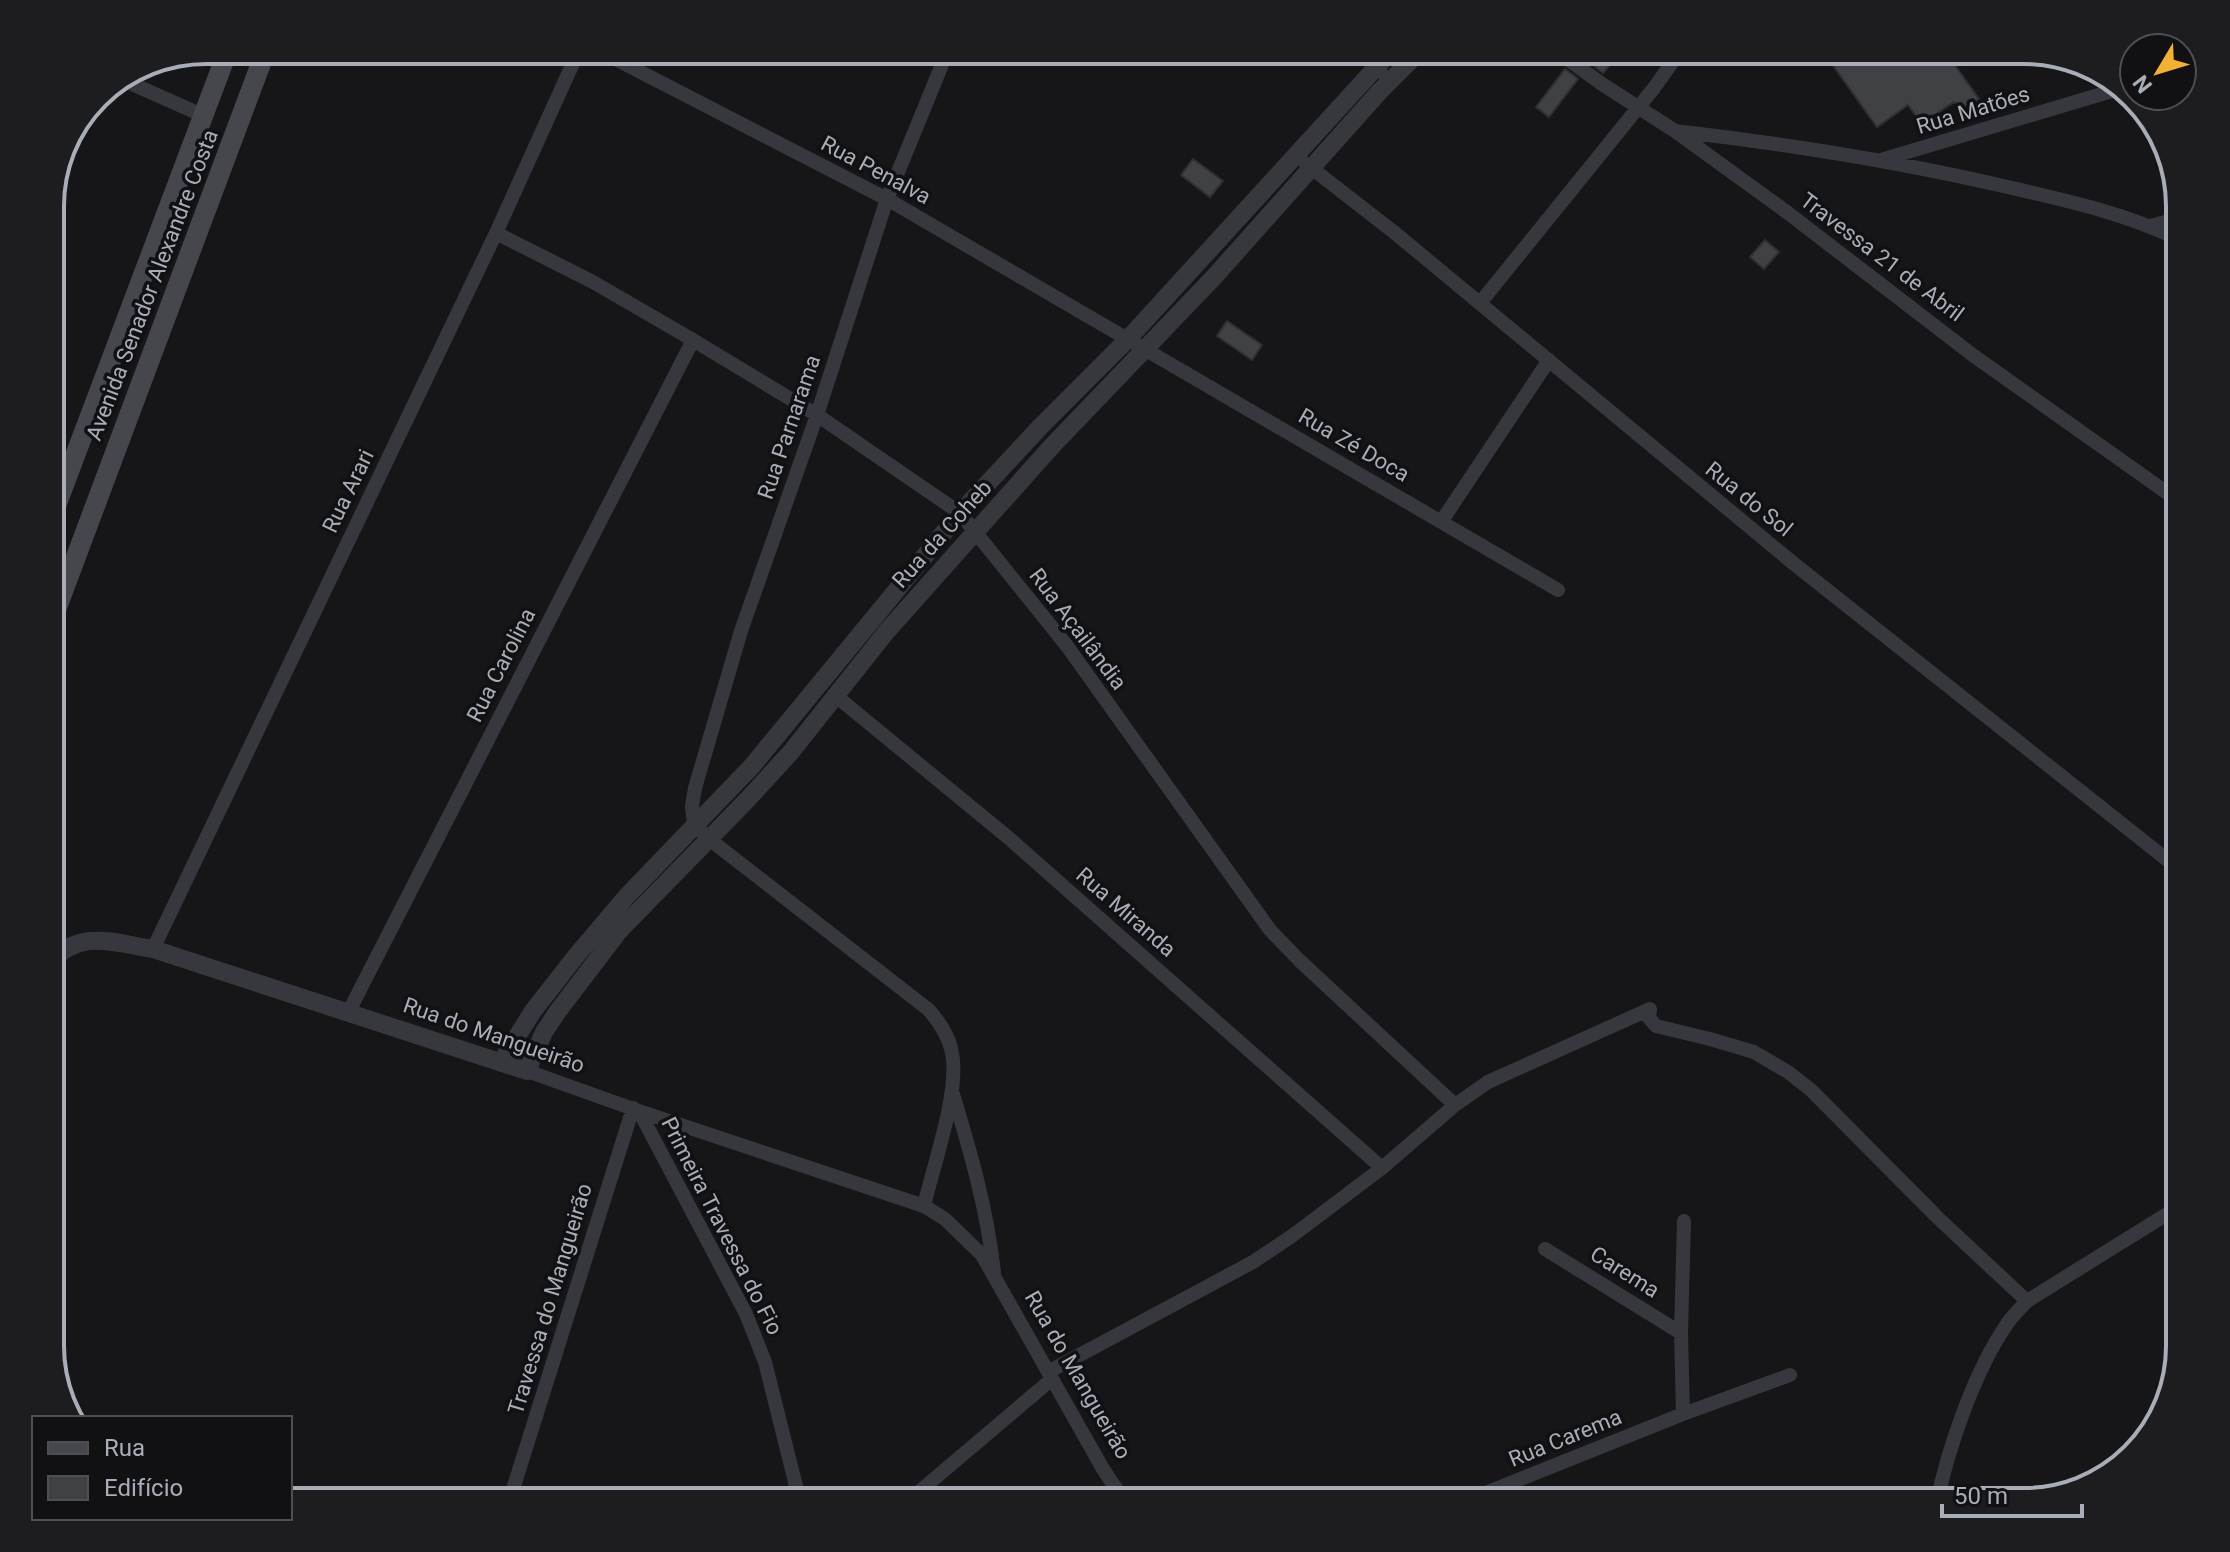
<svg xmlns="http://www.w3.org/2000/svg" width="2230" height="1552" viewBox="0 0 2230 1552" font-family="Roboto,sans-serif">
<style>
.building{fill:#404145;stroke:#303034;stroke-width:2}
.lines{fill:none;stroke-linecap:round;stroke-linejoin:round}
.minor{stroke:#37383d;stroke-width:14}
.tertiary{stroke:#37383d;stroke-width:18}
.secondary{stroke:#45474d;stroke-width:20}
.labels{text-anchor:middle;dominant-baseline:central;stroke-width:7;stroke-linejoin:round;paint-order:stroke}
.street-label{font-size:22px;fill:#a8adb8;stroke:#111113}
.rim{fill:none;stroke:#a8adb8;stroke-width:4}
</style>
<rect width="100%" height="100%" fill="#161618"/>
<path class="building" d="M1575,50h34l8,7 -14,16 -26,-20z
M1822,50h122l35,49 -18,13 -7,-10 -32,22 -14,-19 -31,22z
M1565,69l13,10 -29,38 -13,-10z
M1193,159l30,22 -13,16 -29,-22z
M1765,240l14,12 -15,17 -14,-12z
M1227,321l35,24 -10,15 -35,-24z"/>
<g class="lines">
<path class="minor" d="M598,50l289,149 671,391
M948,50l-61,149 -70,216 -76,216 -46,157 -3,18 2,18 15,15 220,171c11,13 20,26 23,43 8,37 -19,114 -28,153l21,13 37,36 121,214 22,33
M1364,50l17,22
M1555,50l47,34 73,47 113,82 186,143 206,146
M121,79l81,36
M1675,131c113,13 226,31 337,57 57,13 115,26 168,52
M1884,159l238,-71
M1305,163l90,70 398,330 387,307
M2150,226l30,-8
M496,233l97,49 100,58 124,75 143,98 107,133 203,284 30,31 155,144 -73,63 -90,68 -39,26 -205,110
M1480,303l174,-215 27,-38
M1441,522l108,-162
M836,696l174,143 372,329
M153,949l343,-716 83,-183
M349,1011l344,-671
M527,1071l112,40 285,95
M953,1094c18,60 34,115 41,178
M1455,1105l33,-23 162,-73 -1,9 7,8 54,13 44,13 34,20 23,18 127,128 89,83
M639,1111l107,203 19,48 35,140
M1545,1249l136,84
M1683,1414l-2,-81 3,-112
M509,1502l124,-394
M911,1502l3,-6 138,-117
M1463,1502l220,-88 107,-39
M1937,1502c11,-54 38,-132 70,-178 5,-8 14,-16 20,-23l153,-95"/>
<path class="tertiary" d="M50,963c30,-35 64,-20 103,-14l374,122 17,-39 14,-21 61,-80 128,-131 44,-48 96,-121 165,-185 163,-170 165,-185 41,-41
M501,1062l32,-51 43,-55 50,-59 126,-131 208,-253 81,-87 86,-86 265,-290"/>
<path class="secondary" d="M50,522l178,-472
M50,626l216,-576"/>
</g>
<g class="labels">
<g class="street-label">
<text transform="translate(1973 110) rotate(-17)">Rua Matões</text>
<text transform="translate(876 170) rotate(28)">Rua Penalva</text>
<text transform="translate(1882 257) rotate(37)">Travessa 21 de Abril</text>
<text transform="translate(152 285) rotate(-69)">Avenida Senador Alexandre Costa</text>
<text transform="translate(789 427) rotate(-71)">Rua Parnarama</text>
<text transform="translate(1354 445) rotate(30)">Rua Zé Doca</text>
<text transform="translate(348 491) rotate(-64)">Rua Arari</text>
<text transform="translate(1749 499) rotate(39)">Rua do Sol</text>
<text transform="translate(942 534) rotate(-48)">Rua da Coheb</text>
<text transform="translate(1078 629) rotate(53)">Rua Açailândia</text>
<text transform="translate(501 665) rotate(-63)">Rua Carolina</text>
<text transform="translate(1126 912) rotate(41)">Rua Miranda</text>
<text transform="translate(494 1035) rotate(19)">Rua do Mangueirão</text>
<text transform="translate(722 1226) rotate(63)">Primeira Travessa do Fio</text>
<text transform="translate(1625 1272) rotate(32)">Carema</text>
<text transform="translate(550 1299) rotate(-73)">Travessa do Mangueirão</text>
<text transform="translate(1078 1375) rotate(60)">Rua do Mangueirão</text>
<text transform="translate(1565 1438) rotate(-22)">Rua Carema</text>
</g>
</g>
<path d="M0 0H2230V1552H0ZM206 64H2024A142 142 0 0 1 2166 206V1346A142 142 0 0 1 2024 1488H206A142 142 0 0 1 64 1346V206A142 142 0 0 1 206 64Z" fill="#1d1d20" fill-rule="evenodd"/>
<path class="rim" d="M206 64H2024A142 142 0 0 1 2166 206V1346A142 142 0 0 1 2024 1488H206A142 142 0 0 1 64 1346V206A142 142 0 0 1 206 64Z"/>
<rect x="32" y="1416" width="260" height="104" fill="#111113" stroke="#4d4f55" stroke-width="2"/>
<rect x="48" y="1442" width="40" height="12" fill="#45474d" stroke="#4d4f55" stroke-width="2"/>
<text x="104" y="1456" font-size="24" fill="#a8adb8">Rua</text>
<rect x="48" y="1476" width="40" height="24" fill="#404145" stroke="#4d4f55" stroke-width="2"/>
<text x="104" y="1496" font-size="24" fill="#a8adb8">Edifício</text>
<g transform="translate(2158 72) rotate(232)"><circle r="38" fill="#111113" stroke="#4d4f55" stroke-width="2"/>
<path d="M0-6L14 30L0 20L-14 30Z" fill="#f2b134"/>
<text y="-12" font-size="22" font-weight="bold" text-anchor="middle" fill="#a8adb8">N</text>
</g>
<path d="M1942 1504v12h140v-12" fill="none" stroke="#a8adb8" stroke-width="4"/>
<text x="1954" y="1504" font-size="24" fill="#a8adb8" stroke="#111113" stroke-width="6" paint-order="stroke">50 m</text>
</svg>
